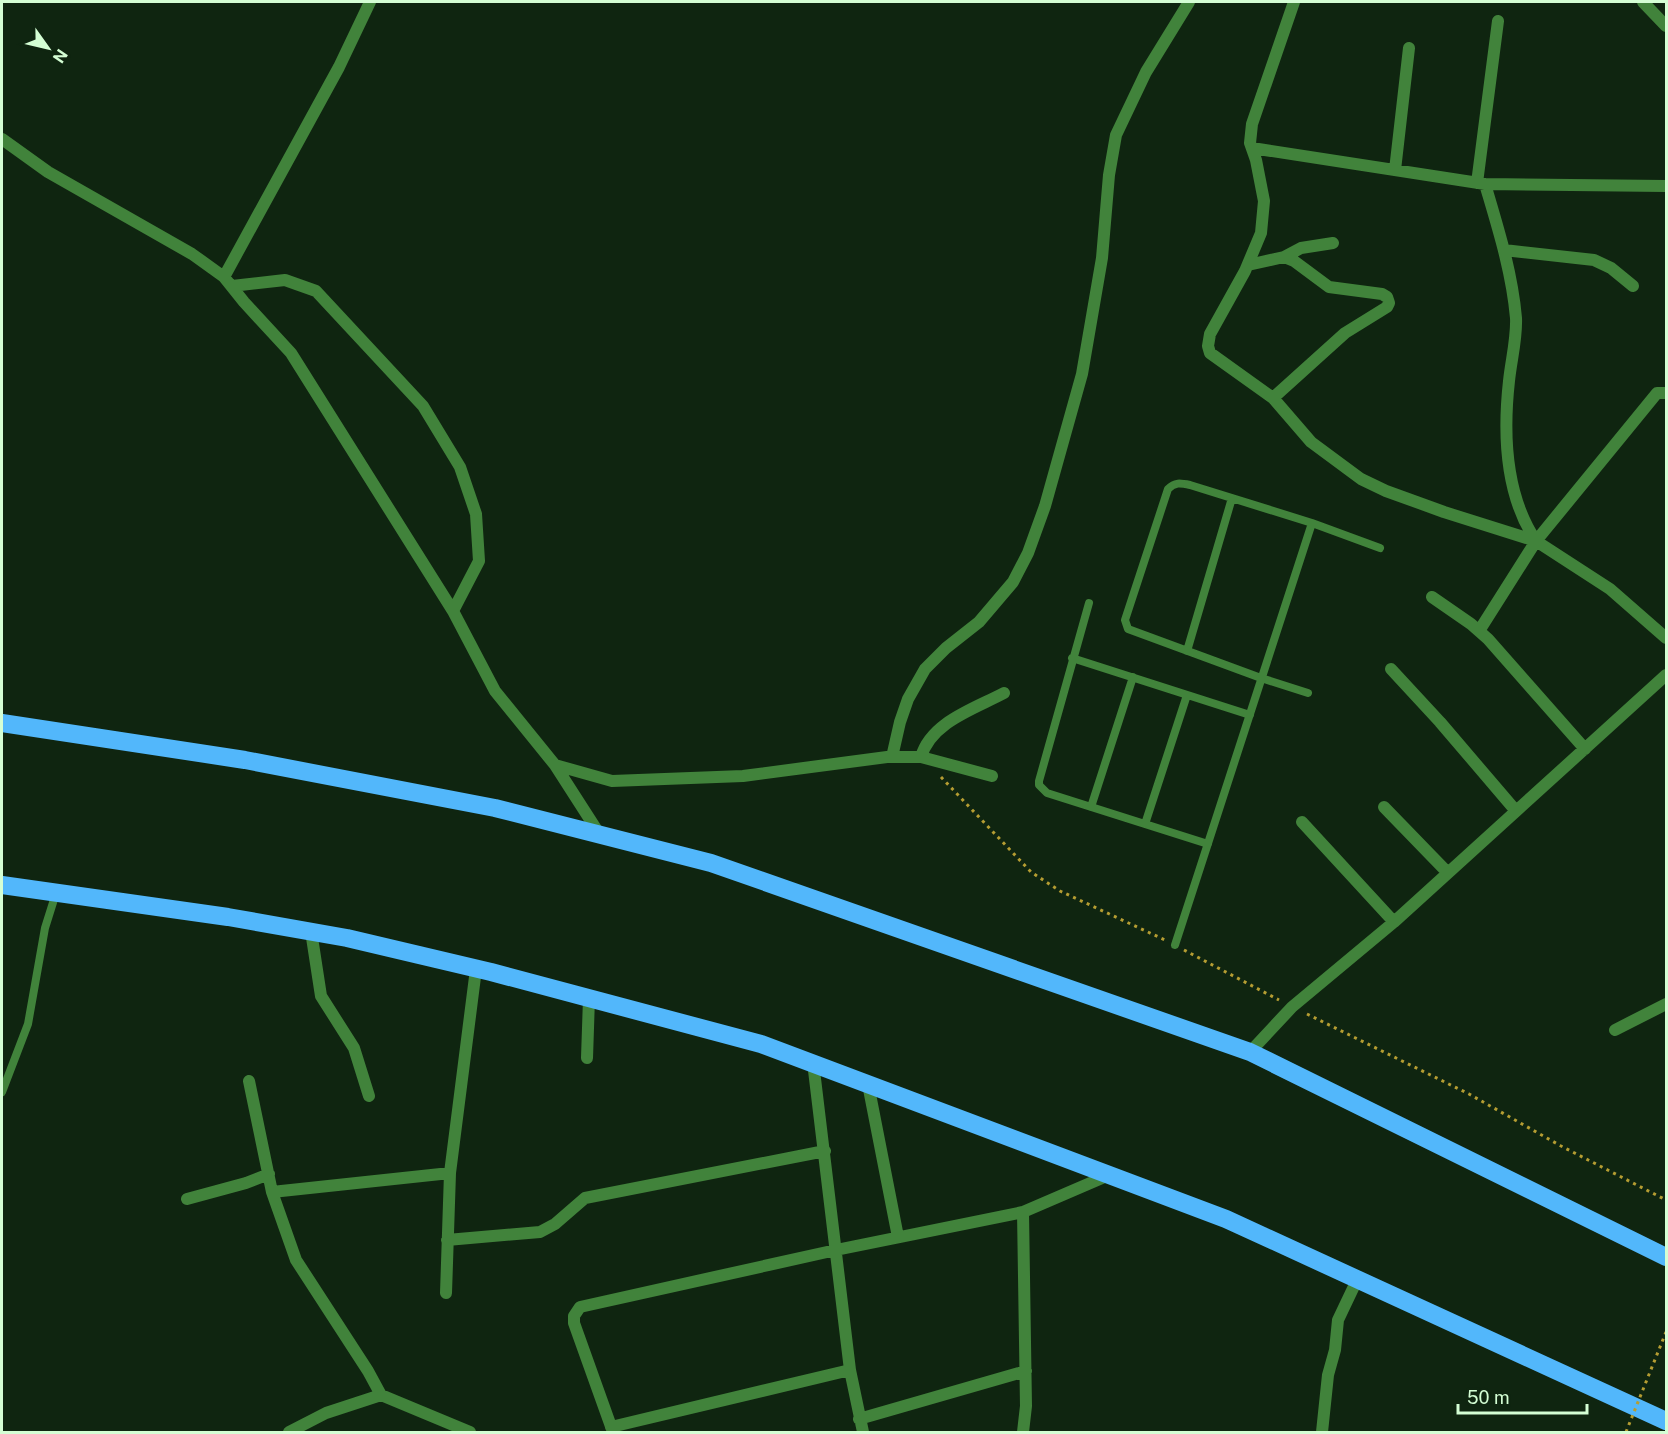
<svg xmlns="http://www.w3.org/2000/svg" width="1668" height="1434" viewBox="0 0 1668 1434" font-family="'Public Sans',sans-serif">
<style>
.lines{fill:none;stroke-linecap:round;stroke-linejoin:round}
.path{stroke:#b59d32;stroke-width:3;stroke-dasharray:3 4.5;stroke-linecap:butt}
.lane{stroke:#41833b;stroke-width:8}
.street{stroke:#41833b;stroke-width:12}
.highway{stroke:#52b7fb;stroke-width:18}
.path-bridge{stroke:#b59d32;stroke-width:3;stroke-dasharray:3 4.5;stroke-linecap:butt}
</style>
<rect width="100%" height="100%" fill="#0f2510"/>
<g class="lines">
<path class="path" d="M941,777l90,95 29,19 105,49
M1184,950l95,50
M1307,1014l162,80 92,52 105,54"/>
<path class="lane" d="M1089,603l-50,178v4l8,8 161,51
M1187,651l45,-153
M1072,658l178,57
M1308,693l-47,-15 -133,-49 -3,-9 43,-131c7,-7 12,-6 22,-4l122,38 68,25
M1091,807l42,-130
M1145,824l42,-129
M1175,945l137,-422
M2,1092l26,-68 17,-96 11,-35"/>
<path class="street" d="M1294,2l-42,122 -2,19 6,17 8,41 -3,32 -16,38 -35,63 -2,12 2,7 63,45 38,44 50,37 25,12 58,21 92,29 74,48 56,49
M1643,2l23,24
M2,139l46,33 144,82 32,23 20,25 47,51 162,258 42,80 60,74 45,70
M1252,148l233,36 181,2
M1395,170l14,-122
M1477,183l21,-162
M1485,184c13,44 27,88 31,134 1,20 -5,43 -7,63 -6,54 -4,114 27,160
M1504,250l90,10 17,8 22,18
M1284,257l17,-9 32,-5
M1248,265l36,-8 10,4 35,26 53,7 5,3 2,6 -2,4 -42,26 -72,65
M224,277l115,-210 31,-65
M232,286l53,-6 31,11 107,115 37,61 16,47 3,47 -26,50
M1432,597l39,27 17,15 97,110
M1479,631l57,-90 121,-148h9
M1391,669l49,53 76,89
M892,757l8,-35 8,-23 17,-30 21,-21 33,-26 34,-40 15,-29 17,-47 37,-132 20,-116 7,-83 7,-40 30,-63 43,-70
M921,757c10,-35 53,-48 83,-64
M555,765l57,16 131,-5 144,-19h34l71,19
M1384,807l64,66
M1302,822l92,100
M311,931l10,65 33,52 15,48
M1615,1030l51,-26
M1250,1052l42,-45 102,-85 272,-247
M587,1058l2,-60
M813,1062l37,308 13,62
M249,1081l23,111 24,68 72,111 13,24 89,37
M868,1084l30,153
M272,1192l178,-19
M187,1199l59,-16 23,-9
M1023,1212l3,194 -3,26
M447,1240l93,-8 15,-8 30,-26 240,-47
M446,1293l4,-120 26,-204
M859,1419l167,-48
M611,1427l239,-57
M289,1432l37,-19 55,-18
M613,1432l-39,-109v-7l6,-9 256,-57 187,-38 86,-37
M1322,1432l6,-57 7,-25 3,-30 19,-40"/>
<path class="highway" d="M2,723l243,37 250,48 216,55 539,189 416,205
M2,885l226,32 119,21 144,34 270,72 465,175 440,202"/>
<path class="path-bridge" d="M1626,1432l40,-100"/>
</g>
<rect width="1668" height="1434" fill="none" stroke="#d4fed4" stroke-width="6"/>
<g transform="translate(48 48) rotate(124)" stroke="#0f2510" stroke-width="4.5" paint-order="stroke">
<path d="M0-4.5L10 22L0 15L-10 22Z" fill="#d4fed4"/>
<text y="-9" font-size="16" font-weight="bold" text-anchor="middle" fill="#d4fed4">N</text>
</g>
<path d="M1458 1404v9h129v-9" fill="none" stroke="#d4fed4" stroke-width="3"/>
<text x="1467" y="1404" font-size="18" fill="#d4fed4" stroke="#0f2510" stroke-width="4.5" paint-order="stroke">50 m</text>
</svg>
